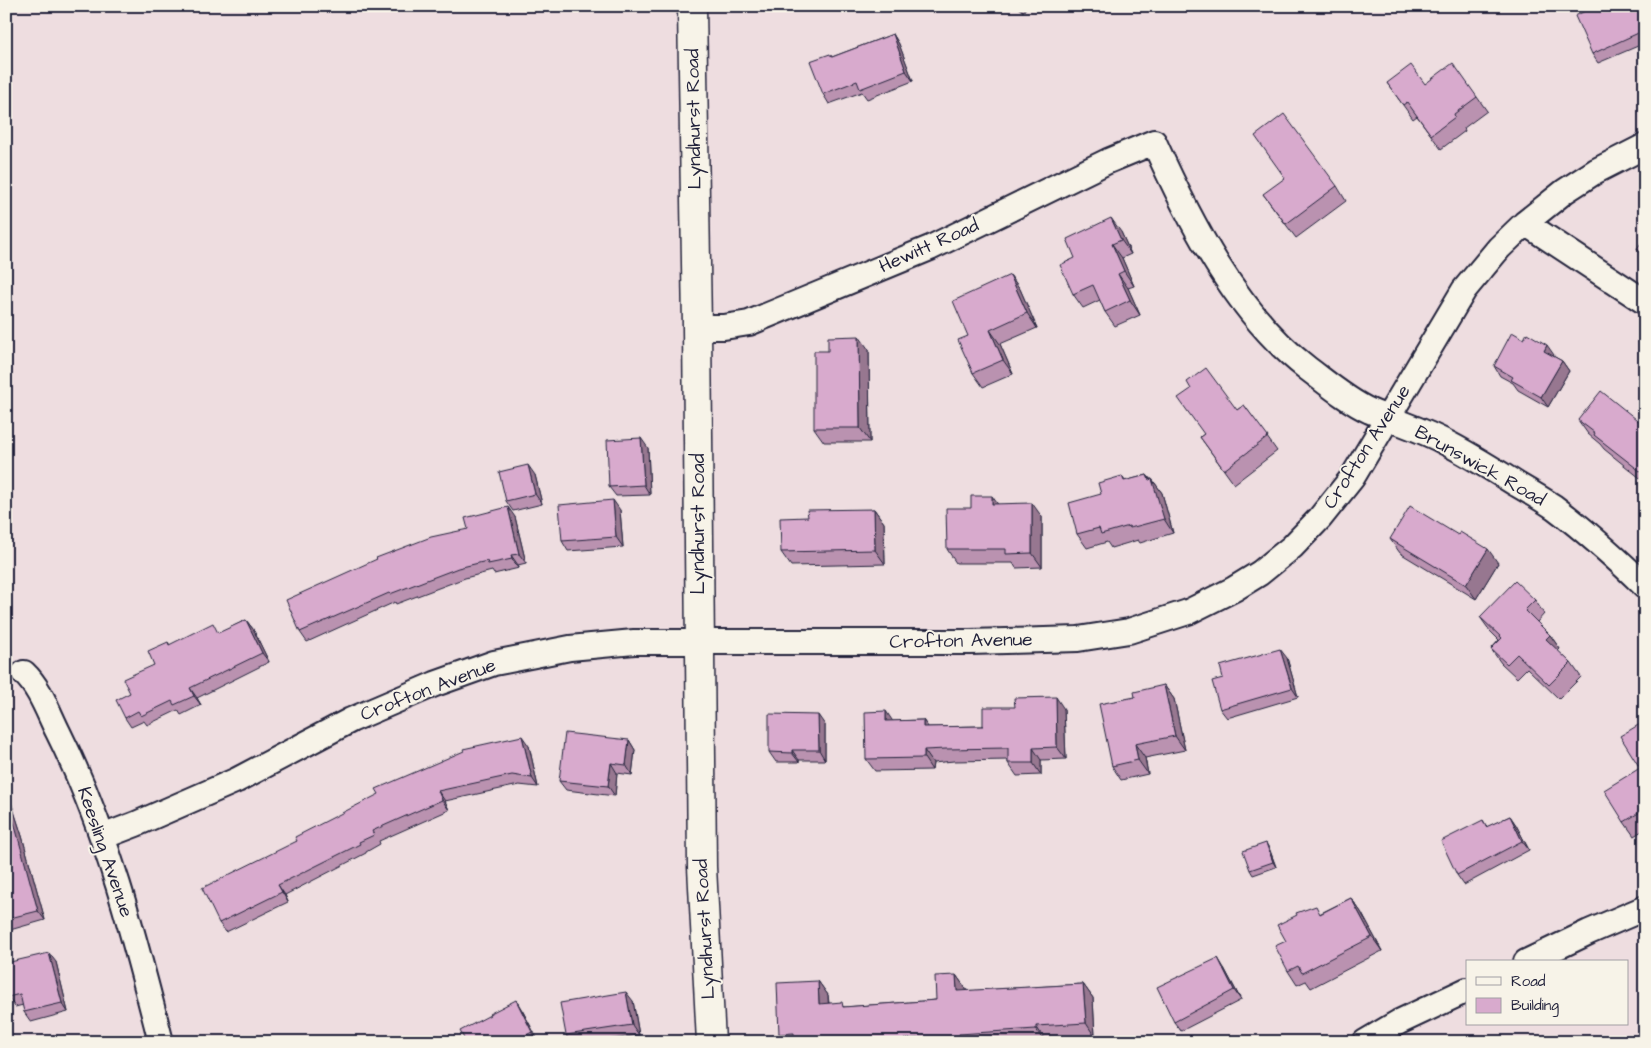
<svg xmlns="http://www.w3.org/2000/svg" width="1651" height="1048" viewBox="0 0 1651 1048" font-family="'Architects Daughter',sans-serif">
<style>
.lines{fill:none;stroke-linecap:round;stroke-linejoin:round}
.minor-casing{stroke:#22223b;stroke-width:28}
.secondary-casing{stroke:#22223b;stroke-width:31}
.minor{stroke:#f7f3e8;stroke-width:24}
.secondary{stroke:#f7f3e8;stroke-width:28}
.wall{fill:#ba92b0;stroke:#22223b}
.shaded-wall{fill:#977790;stroke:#22223b}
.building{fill:#d8aacd;stroke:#22223b}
.labels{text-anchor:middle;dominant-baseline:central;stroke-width:4;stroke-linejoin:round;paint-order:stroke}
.street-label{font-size:19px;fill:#22223b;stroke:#f7f3e8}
</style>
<rect width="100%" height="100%" fill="#eedde0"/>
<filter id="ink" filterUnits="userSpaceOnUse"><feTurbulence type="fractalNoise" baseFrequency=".02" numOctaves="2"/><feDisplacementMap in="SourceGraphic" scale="10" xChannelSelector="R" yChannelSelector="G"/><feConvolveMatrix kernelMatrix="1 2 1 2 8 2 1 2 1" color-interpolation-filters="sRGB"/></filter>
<g filter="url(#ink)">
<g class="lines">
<defs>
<path id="minor" d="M1525,223l120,79
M697,327h27l25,-4 181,-75 178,-87 46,-19c36,80 82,171 153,226 20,15 41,33 63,43 24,10 50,18 73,30 26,13 51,29 75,44 12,7 24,14 36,22 32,24 62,51 91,79
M24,673c16,15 24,39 34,59 49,98 76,204 103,310
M102,837l34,-13 101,-44 114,-60 84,-36 59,-21 76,-15 64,-6h336l108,-3 51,-8 59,-19 46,-23 26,-16 32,-26 28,-29 32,-40 112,-188 35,-42 26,-25 40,-32 31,-20 49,-25
M1526,962l63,-30 56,-24
M1365,1042l34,-20 68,-32"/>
<path id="secondary" d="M692,6l5,321 5,540 9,175"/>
</defs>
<use href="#minor" class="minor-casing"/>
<use href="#secondary" class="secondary-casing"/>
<use href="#minor" class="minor"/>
<use href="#secondary" class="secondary"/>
</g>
<path class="wall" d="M1016,6h11l-4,6z
M1645,11v32l-47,20 -6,-9z
M893,34l6,10 14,37 -46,18 -5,-7 -33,12 -6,-10 7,-40 2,3z
M1387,83l38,1 52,13 10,14 -23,17 1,3 -24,18 -24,-33 -4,3z
M1337,186l9,15 -50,37 -33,-44z
M1121,232l10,22 -9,4 12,28 -6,2 12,27 -25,11 -10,-14 -5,-12 -17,8 -10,-14z
M1645,237v23l-8,-11z
M1010,275l10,14 17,39 -37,16 13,30 -30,13 -10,-14 -5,-37z
M869,350l1,92h-46l-10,-14z
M1554,355l-1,1 9,5 7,10 -21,36 -30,-17 -5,-7 -13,-7 -6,-10z
M1244,405l33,46 -43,33 -34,-47z
M1578,420l63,3 4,-1v60l-41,-33 -4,-5 -12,-10z
M648,448l2,47 -34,1 -7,-9z
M535,475l7,29 -29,7 -7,-10z
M1147,475l3,4h2l10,14 11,40 -33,10 -2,-3 -27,8 -4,-6 -20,6 -10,-14 24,-40 21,-18 3,5z
M997,504l45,13v50l-26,1 -3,-5h-57l-9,-14 24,-41z
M874,509l10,14 1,41 -94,2 -10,-14 27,-35z
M620,510l3,37 -55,4 -6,-10z
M515,517l11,46 -8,2 1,3 -25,6 -2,-3 -27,7 -69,26 -1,-2 -88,40 -7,-10 168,-103z
M1390,539l108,24 -22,36 -76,-46z
M1535,600l9,14 -7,8 13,13 10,14 -2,2 13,12 10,14 -22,22 -32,-31 -10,10 -16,-15 -10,-14 8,-9 -9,-9 -10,-14z
M246,620l7,9 16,33 -72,36 4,7 -20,10 -3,-5 -31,15 -3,-4 -13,6 -6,-9 5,-25 24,-28 14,-23 2,3 50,-12z
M1287,658l11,39 -71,21 -7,-9z
M1164,685l10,14 11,51 -40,8 3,16 -27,6 -9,-14 23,-69z
M1064,709l2,50 -25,1v15l-24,1 -9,-13v-3l-54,1 -21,2 -1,7 -57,1 -9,-12 27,-38 30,-1 5,7 55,-1z
M1645,721v108l-11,7 -10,-14 16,-54z
M825,725v35h-26v2h-23l-7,-10z
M629,740l6,10 -3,25 -15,-2 -2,23 -49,-6 -7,-9z
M529,746l9,41 -19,-2 -74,16 4,9 -70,31 1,3 -14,8v1l-81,42 3,7 -62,30 -7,-9 78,-82z
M6,790l2,3 14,43 23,84 -35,10 -4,-5z
M1510,816l6,9 13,25 -65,35 -7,-10 26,-55 4,7z
M1269,848l7,19 -23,8 -3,-5z
M1351,898l10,14 21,39 -71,37 -5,-7 -9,4 -9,-14 -2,-30 35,-28z
M56,962l12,50 -37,10 -7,-10 -1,-7 -8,2 -7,-10z
M1224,968l17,32 -60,31 -7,-9z
M956,975l10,14v2l117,-7 10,14 2,39 -50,3v2h-260l-6,-8 39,-53 10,14 1,8 16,4 91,-7z
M633,1001l6,34 -46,7h-23l-4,-7z
M522,1010l17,32h-73z"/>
<path class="shaded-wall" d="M1020,6h7l-4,6z
M1640,6h2l3,5v6z
M893,34l6,10 14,37 -7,-10z
M1111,218l10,14 10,22 -10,-14z
M1112,244l10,14 12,28 -10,-15z
M1118,274l10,14 12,27 -10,-15z
M1010,275l10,14 17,39 -10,-15z
M990,330l10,14 13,30 -10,-14z
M859,336l10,14 1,92 -10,-14z
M1547,345l7,10 -3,6 -7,-10z
M1562,361l7,10 -21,36 -7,-10z
M641,438l7,10 2,47 -6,-10z
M528,465l7,10 7,29 -7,-10z
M1147,475l7,9 -2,-5 10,14 11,40 -9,-14z
M992,496l10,14 -10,-6z
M613,500l7,10 3,37 -7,-10z
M1032,503l10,14v50l-10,-14z
M508,507l7,10 11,46 -7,-9z
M874,509l10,14 1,41 -10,-14z
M1488,549l10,14 -22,36 -10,-14z
M511,555l7,10 1,3 -7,-9z
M246,620l7,9 16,33 -7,-9z
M1550,635l10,14 -4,4 -10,-14z
M1280,649l7,9 11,39 -6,-9z
M1164,685l10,14 11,51 -10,-14z
M190,688l7,10 4,7 -7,-9z
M1056,697l8,12 2,50 -9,-12z
M886,711l8,12 -8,-2z
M818,715l7,10v35l-6,-10z
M923,720l9,13 -9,-6z
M522,736l7,10 9,41 -6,-9z
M629,740l6,10 -3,25 -6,-10z
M1135,744l10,14 3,16 -10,-14z
M1033,748l8,12v15l-8,-12z
M792,750l7,10v2l-7,-9z
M924,750l9,13 -1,7 -8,-12z
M611,763l6,10 -2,23 -7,-10z
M6,790l2,3 14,43 23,84 -7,-9 -32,-113z
M438,791l7,10 4,9 -7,-10z
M1510,816l6,9 13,25 -7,-9z
M1266,843l3,5 7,19 -3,-5z
M278,885l7,10 3,7 -6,-10z
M1351,898l10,14 21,39 -10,-14z
M49,953l7,9 12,50 -6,-9z
M1218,958l6,10 17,32 -7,-10z
M956,975l10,14 1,17 -10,-15z
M818,981l10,14 1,23 -10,-14z
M1083,984l10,14 2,39 -9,-14z
M626,992l7,9 6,34 -7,-10z
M516,1000l6,10 17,32 -7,-10z
M1036,1026l9,14v2h-1l-8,-13z
M959,1034l5,8h-1l-4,-6z"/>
<path class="building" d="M1595,6h45l5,11v13l-53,24 -17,-38z
M893,34l13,37 -46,18 -3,-8 -34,13 -13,-33 20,-7 2,3z
M1453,63l24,34 -23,17 1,3 -24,18 -24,-33 -4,3 -16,-22 24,-18 14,19z
M1284,114l53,72 -51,38 -23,-30 22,-16 -30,-42z
M1111,218l10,22 -9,4 12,27 -6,3 12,26 -25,12 -12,-27 -20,9 -13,-29 15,-7 -8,-19z
M1645,237v17l-8,-5z
M1010,275l17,38 -37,17 13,30 -30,13 -15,-33 10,-4 -15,-35z
M1512,332l12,7 3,-6 20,12 -3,6 18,10 -21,36 -30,-17 2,-3 -19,-11z
M859,336l1,92h-46v-77h14v-14z
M1206,368l31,42 7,-5 24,32 -44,33 -24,-33 4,-3 -26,-36 13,-9 -4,-7z
M1601,391l40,32 3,-2 1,1v53l-51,-40 1,-2 -17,-13z
M641,438l3,47 -35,2 -2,-47z
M528,465l7,29 -29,7 -7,-29z
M1147,475l2,5 3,-1 12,40 -34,9 -1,-2 -28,8 -2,-6 -22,6 -8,-31 32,-9 -3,-11 24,-7 2,5z
M971,496h21v8l40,-1v50l-26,1v-5h-59l-1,-41h25z
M613,500l3,37 -54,4 -3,-36z
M1410,506l48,29 2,-3 28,17 -22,36 -76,-46z
M508,507l11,47 -8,1 1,4 -24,5 -1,-3 -29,7 -68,26 -1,-1 -89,39 -14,-32 91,-41 -1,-1 55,-21 37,-8 -3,-11z
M874,509l1,41 -94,2 -1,-34 28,-1 -1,-7z
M1515,581l20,19 -10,10 25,25 -4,4 25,24 -22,22 -32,-31 -10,10 -16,-15 11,-11 -22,-21z
M246,620l16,33 -72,35 4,8 -20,9 -2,-4 -31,15 -3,-5 -13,7 -9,-18 14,-7 -7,-14 31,-14 -6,-14 20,-9 1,3 44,-22 5,10z
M1280,649l12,39 -72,21 -8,-28 11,-3 -3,-12z
M1164,685l11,51 -40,8 3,16 -26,6 -13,-62 36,-7 -1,-5z
M1056,697l1,50 -24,1v15h-25v-15l-62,1 -22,1v8l-58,1 -1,-47 21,-1v10l37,-1v7l60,-1v-19h32l-1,-9z
M769,714l49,1 1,35h-27v3l-23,-1z
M1645,721v88l-21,13 -20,-32 36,-22 -20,-32z
M565,733l64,7 -3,25 -15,-2 -3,23 -49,-5z
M522,736l10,42 -20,-3 -74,16 4,9 -70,31 2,4 -15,7 1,2 -82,41 4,7 -63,31 -17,-35 95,-47 -2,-4 84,-43 -3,-5 88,-38 -1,-2z
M6,798l9,28 23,85 -32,8z
M1510,816l12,25 -65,34 -16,-34 42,-21 3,7z
M1266,843l7,19 -23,8 -7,-19z
M1351,898l21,39 -70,36 -4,-7 -10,5 -13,-25 11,-5 -9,-16 20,-10 -1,-2 20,-7 4,8z
M49,953l13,50 -38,9 -4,-18 -12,3 -2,-6v-28z
M1218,958l16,32 -60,32 -17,-35z
M956,975l1,16 126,-7 3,39 -50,3v3l-77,5v2l-55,3v3h-110v-9l-15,1 -2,-51 41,-2 1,23 23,-2 1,5 93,-7 -1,-24z
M626,992l6,33 -66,10 -6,-32z
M516,1000l16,32 -19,10h-47l-6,-11 30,-16 -1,-1z"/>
</g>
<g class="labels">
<g class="street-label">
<text transform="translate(694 119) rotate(-91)">Lyndhurst Road</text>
<text transform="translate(929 246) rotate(-24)">Hewitt Road</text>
<text transform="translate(1367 447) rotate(-57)">Crofton Avenue</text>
<text transform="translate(1480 466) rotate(29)">Brunswick Road</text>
<text transform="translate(698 524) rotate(-90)">Lyndhurst Road</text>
<text transform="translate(961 641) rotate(-1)">Crofton Avenue</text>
<text transform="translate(428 690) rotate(-21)">Crofton Avenue</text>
<text transform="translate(105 852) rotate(71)">Keesling Avenue</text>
<text transform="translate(705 929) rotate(-93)">Lyndhurst Road</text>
</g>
</g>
<rect width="1651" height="1048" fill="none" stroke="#f7f3e8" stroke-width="25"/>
<rect x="12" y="12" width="1626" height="1023" fill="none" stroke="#22223b" stroke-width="2" filter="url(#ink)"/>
<rect x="1466" y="960" width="162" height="65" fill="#f7f3e8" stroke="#a29fa3"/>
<rect x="1476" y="977" width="25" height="8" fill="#f7f3e8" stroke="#a29fa3"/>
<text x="1511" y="986" font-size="15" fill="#22223b">Road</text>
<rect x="1476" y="998" width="25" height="15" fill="#d8aacd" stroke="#a29fa3"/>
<text x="1511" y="1010" font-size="15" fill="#22223b">Building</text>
</svg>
